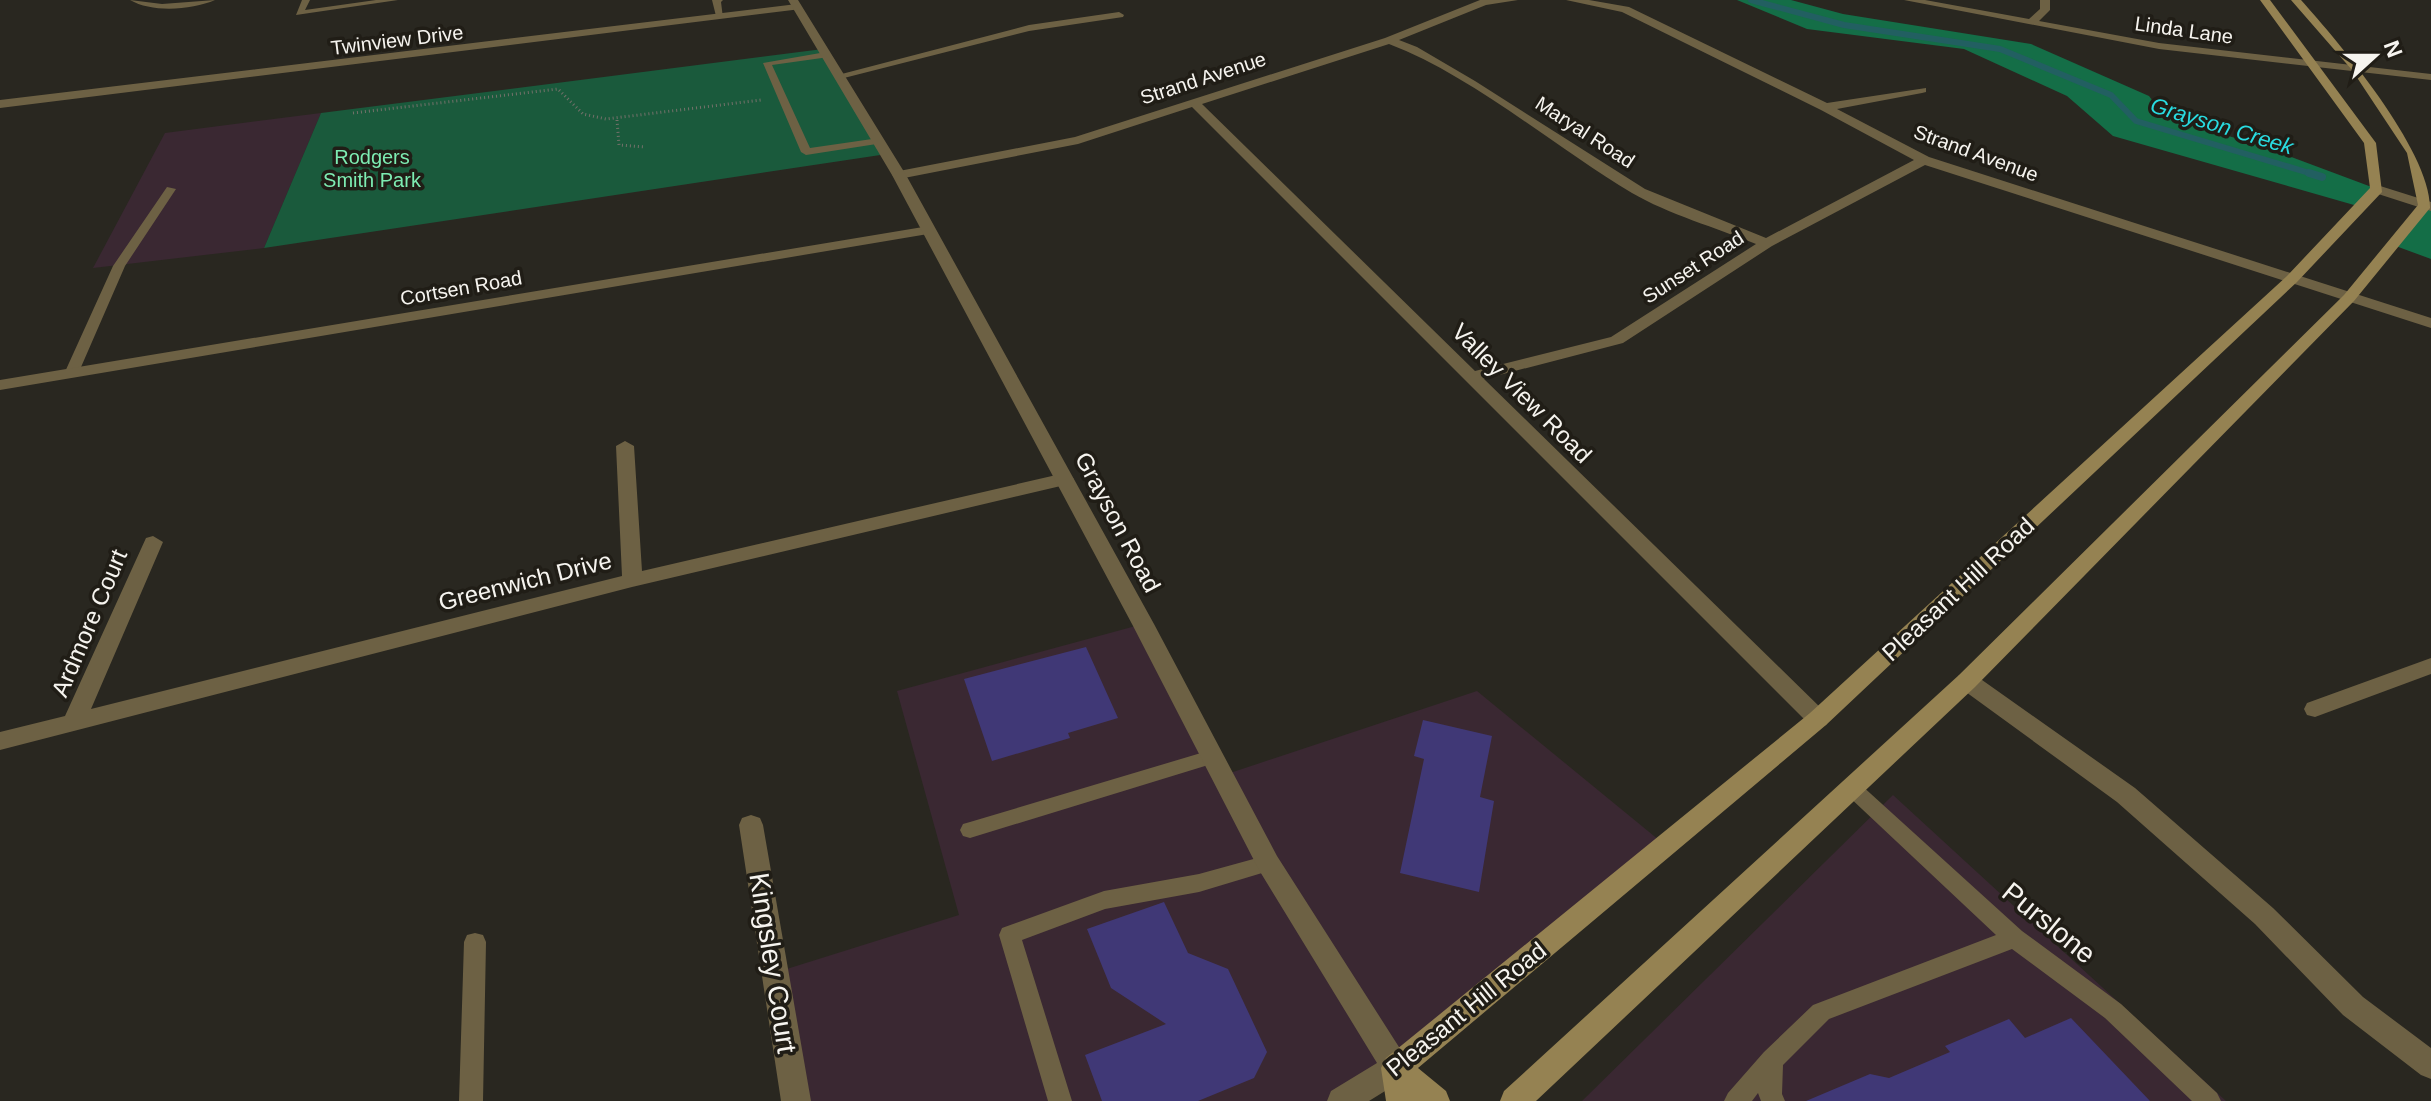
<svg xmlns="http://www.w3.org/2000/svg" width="2431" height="1101" viewBox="0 0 2431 1101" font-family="Helvetica,sans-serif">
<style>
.commercial{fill:#3a2832}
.green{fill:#1a5a3c}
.forest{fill:#146e47}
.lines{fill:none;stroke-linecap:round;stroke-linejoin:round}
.stream-far1{stroke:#225f61;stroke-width:6}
.stream{stroke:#225f61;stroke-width:8}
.building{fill:#403876}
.path{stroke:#73716a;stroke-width:3;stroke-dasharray:1 3;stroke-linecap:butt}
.service{fill:#6d6144;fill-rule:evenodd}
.minor{fill:#6d6144;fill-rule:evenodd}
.tertiary{fill:#6d6144;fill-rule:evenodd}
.secondary{fill:#958252;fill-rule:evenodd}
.labels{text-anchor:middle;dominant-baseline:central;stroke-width:7;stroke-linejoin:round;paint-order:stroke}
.far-street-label{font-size:20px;fill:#f6f4ef;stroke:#201d16}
.far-park-label{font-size:20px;fill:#7decb2;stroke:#201d16}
.far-water-label{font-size:22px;font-style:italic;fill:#29dbe0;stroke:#201d16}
.street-label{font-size:24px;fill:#f6f4ef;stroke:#201d16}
.near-street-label{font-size:28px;fill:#f6f4ef;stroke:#201d16}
</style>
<rect width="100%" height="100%" fill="#292720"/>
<path class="commercial" d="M321,113l-57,135 -171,20 72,-135z
M1143,624l78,152 256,-85 188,154 -323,256h-546l-22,-128 185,-58 -62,-224z
M1893,795l333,306h-644z"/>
<path class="green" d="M823,49l64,105 -623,94 57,-135z"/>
<path class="forest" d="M1737,0h54l52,14 188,30 118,52 16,21 97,29 115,43 -16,18 -248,-71 -46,-40 -103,-47 -157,-20z
M2431,207v52l-38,-14z"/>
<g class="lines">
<path class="stream-far1" d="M1751,0l93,25 156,24 111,46 25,26 180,54"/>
<path class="stream" d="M2309,173l13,4"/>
</g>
<path class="building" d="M1086,647l32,71 -50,15 2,5 -78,23 -28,-82z
M1423,720l69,16 -12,61 14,4 -15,91 -79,-19 24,-114 -10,-3z
M1164,902l24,51 40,16 39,83 -13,26 -56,23h-96l-17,-46 81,-31 -55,-36 -24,-59z
M2071,1018l79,83h-344l64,-27 19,4 61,-26 -5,-6 64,-27 16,19z"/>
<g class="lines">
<path class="path" d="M353,113l205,-24 25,25 23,5 155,-19
M617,120l2,25 26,2"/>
<path class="service" d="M130,0l32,4 53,-4c-23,10 -63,13 -85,0z
M302,0h8l-5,10 71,-10h22l-102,15z
M712,0h11l-2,2 2,16 -7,-2z
M826,52l4,3 -1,2 -57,8 38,83 69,-10 4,1v4l-77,12 -5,-3 -38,-89z
M167,187l9,2 -51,77 -47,108 -2,3h-10l-2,-3 49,-108z
M1211,750l7,2 2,5 -2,5 -248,76 -7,-2 -3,-6 3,-6 7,-2z
M1853,781l7,3 162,147 99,73 96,89 4,8h-29l-87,-83 -93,-69 -183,70 -46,46 -1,29 3,7h-24l-3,-8 -6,8h-28l4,-8 36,-41 49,-47 183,-70 -150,-141 -3,-5 3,-5z
M1268,855l7,2 3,6 -3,6 -76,23 -94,17 -83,31 50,161h-24l-49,-166 3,-7 102,-37 95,-17z
M475,933l8,2 3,7 -3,159h-24l5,-159 3,-7z"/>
<path class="minor" d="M1480,0h38l-32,5 -87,35 18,7 58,34 170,108 121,49 148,-78 -93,-50 -199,-98 -56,-12h23l40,7 198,96 99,-15v4l-4,1 -85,16 92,48 502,161v10l-506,-163 -153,81 -149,97 -139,36 342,334 4,6 -4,6 -8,3 -8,-3 -618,-618 -114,37 -179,35 -7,-4 7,-4 176,-34 310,-99zM1389,44c82,31 166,103 243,149 36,21 85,35 124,51l-145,93 -136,34 -273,-267z
M1904,0h21l104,19 11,-10v-9h10v10l-11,11 120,22 272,31v6l-272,-31z
M797,4l4,1v4l-801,99v-8z
M1119,12l5,3 -1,2 -94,14 -189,48 -6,-3 195,-51z
M2377,185l54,17v9l-59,-19v-6z
M929,226l5,1v6l-934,157v-10z
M625,441l9,5 8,125 423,-98 9,6 -9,6 -433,102 -632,163v-18l65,-16 81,-178 7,-2 10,6 -72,167 531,-133 -6,-130z
M2431,658v16l-116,43 -8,-2 -3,-6 3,-6z
M1967,673l8,2 160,113 138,120 90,89 68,51v31l-10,-4 -78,-60 -88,-91 -138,-122 -158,-115 -3,-6 3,-6z
M751,815l9,3 3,7 48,276h-30l-42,-276 3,-7z"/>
<path class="tertiary" d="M788,0h10l108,175 248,449 123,232 129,202 5,10 -5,10 -37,23h-42l4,-10 46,-28 -118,-193 -127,-246 -240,-449z"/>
<path class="secondary" d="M2260,0h10l106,143 6,49 -85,90 -471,443 -408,343 28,23 4,10h-64l-5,-33 5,-10 424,-345 477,-437 83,-88 -6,-45z
M2291,0h10c37,41 130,151 129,208l-76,93 -379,386 -439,414h-36l4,-10 455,-416 385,-380 74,-90 -11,-52 -55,-83z"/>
</g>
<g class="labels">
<g class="far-street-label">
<text transform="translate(2184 30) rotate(8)">Linda Lane</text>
<text transform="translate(397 40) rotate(-7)">Twinview Drive</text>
<text transform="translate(1203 78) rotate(-18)">Strand Avenue</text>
<text transform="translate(1585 132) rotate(33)">Maryal Road</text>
<text transform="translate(1976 153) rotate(20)">Strand Avenue</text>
<text transform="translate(1693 267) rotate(-33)">Sunset Road</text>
<text transform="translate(461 288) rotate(-10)">Cortsen Road</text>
</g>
<g class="far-park-label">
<text x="372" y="157">Rodgers<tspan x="372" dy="23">Smith Park</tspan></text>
</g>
<g class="far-water-label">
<text transform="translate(2222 126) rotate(17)">Grayson Creek</text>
</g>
<g class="street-label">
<text transform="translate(1522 393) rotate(45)">Valley View Road</text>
<text transform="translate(1118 522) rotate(62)">Grayson Road</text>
<text transform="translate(525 581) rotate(-14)">Greenwich Drive</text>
<text transform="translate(1958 589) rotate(-43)">Pleasant Hill Road</text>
<text transform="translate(89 623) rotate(-67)">Ardmore Court</text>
<text transform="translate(1466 1009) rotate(-39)">Pleasant Hill Road</text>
</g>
<g class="near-street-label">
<text transform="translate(2049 923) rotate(39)">Purslone</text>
<text transform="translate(773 963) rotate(81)">Kingsley Court</text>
</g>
</g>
<g transform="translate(2375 56) rotate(69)" stroke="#201d16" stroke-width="6" paint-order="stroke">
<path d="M0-6L14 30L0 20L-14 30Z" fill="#f6f4ef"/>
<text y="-12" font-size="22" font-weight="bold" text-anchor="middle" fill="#f6f4ef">N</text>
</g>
</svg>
